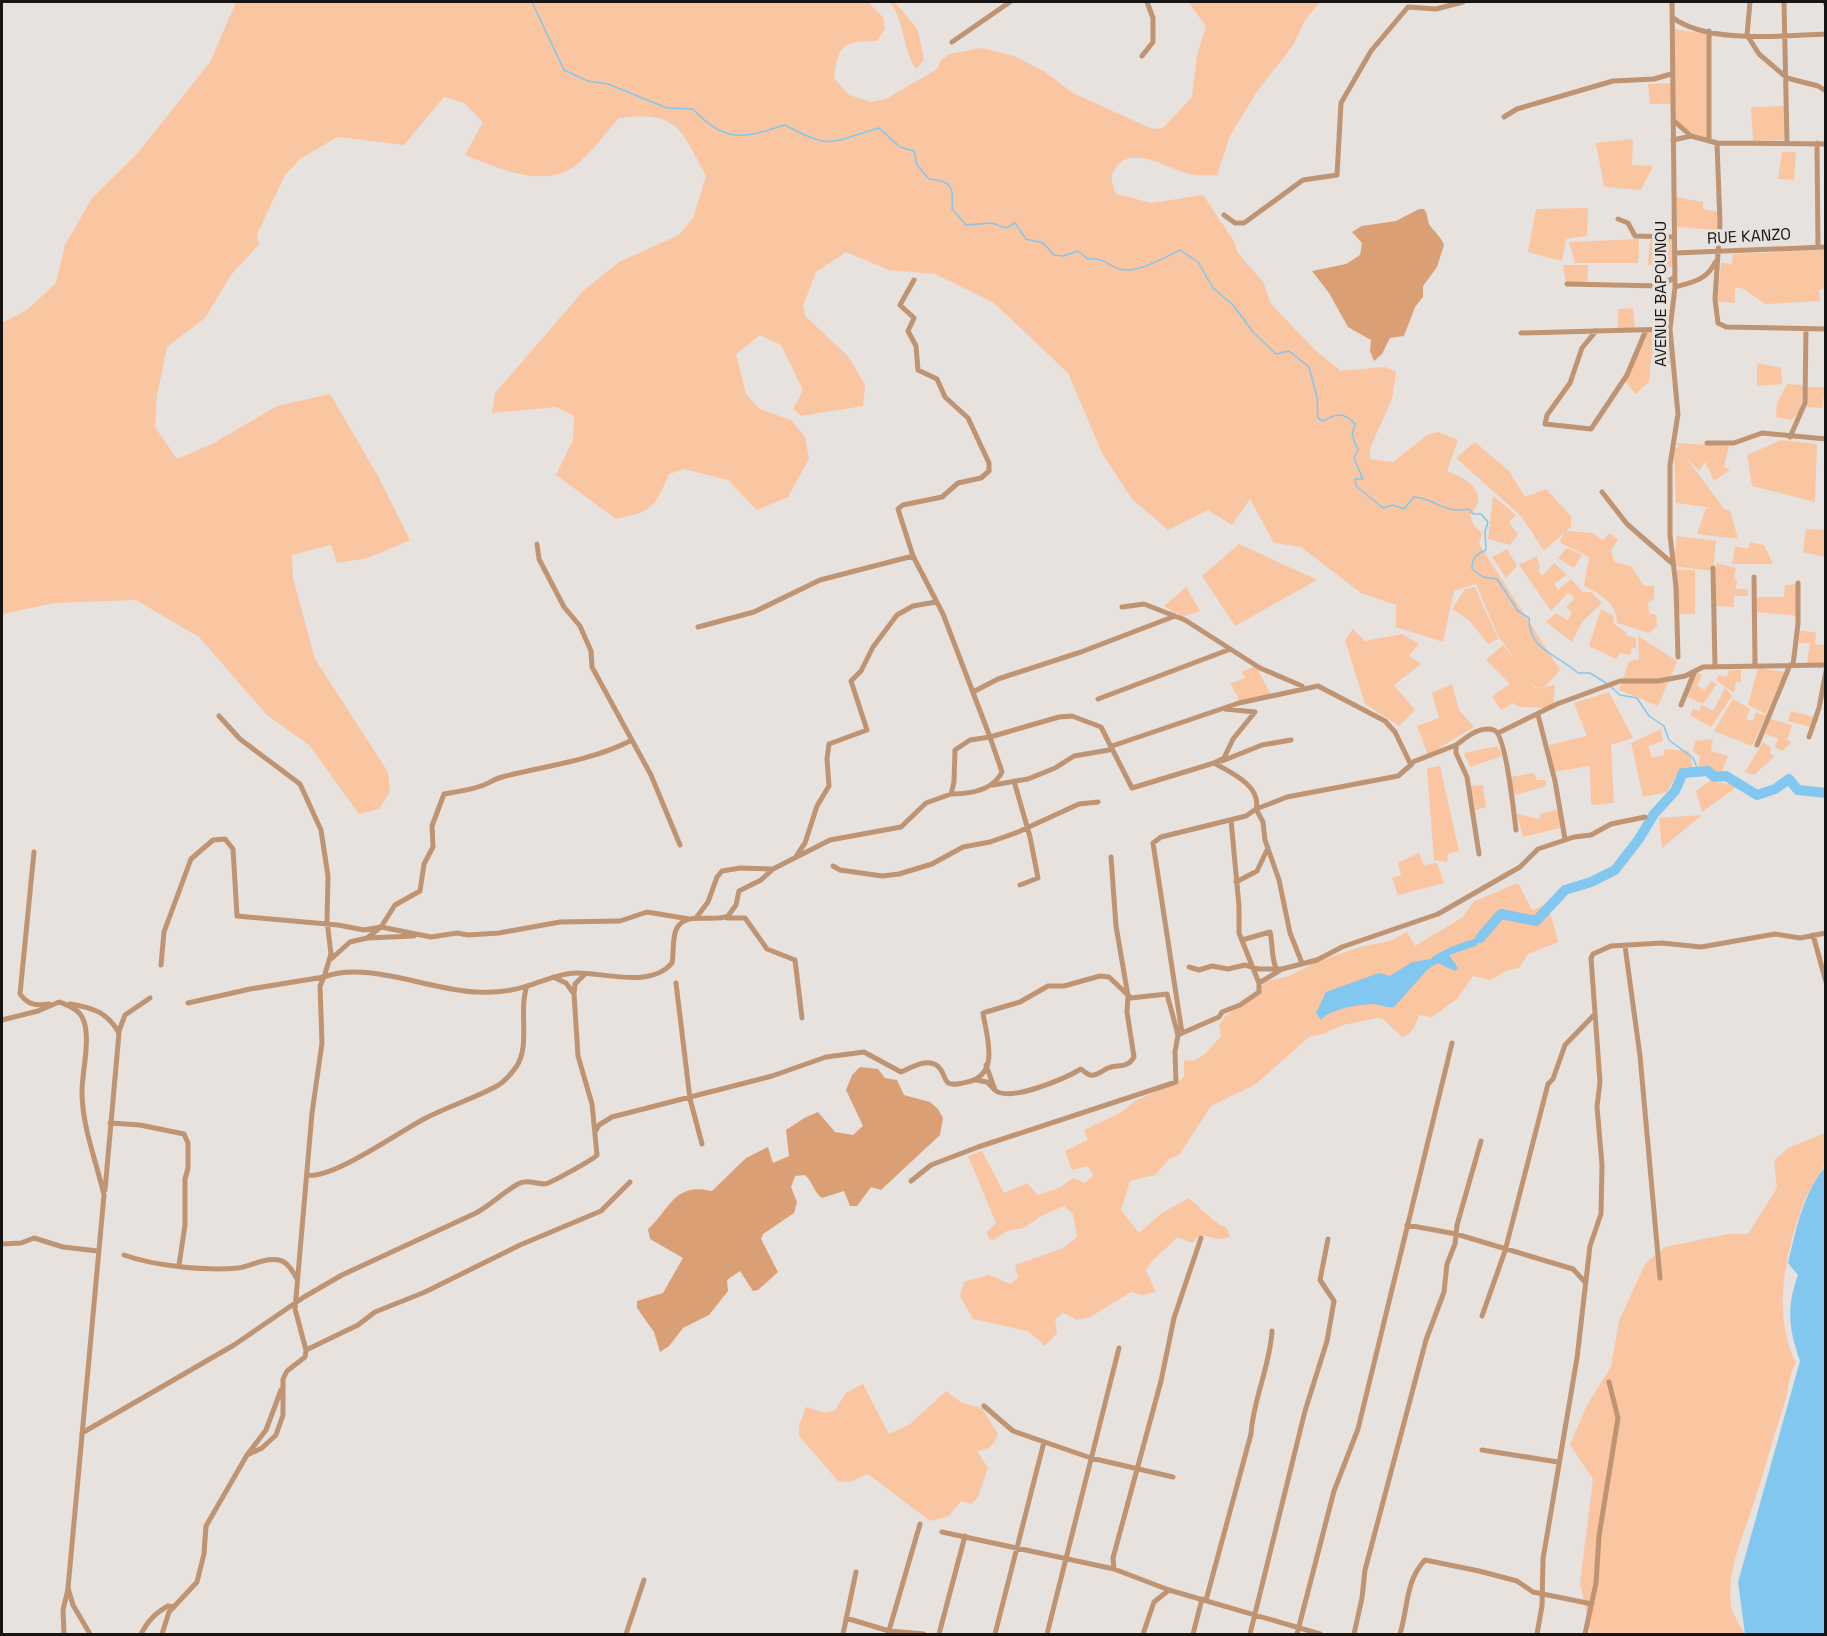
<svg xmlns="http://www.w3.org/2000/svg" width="1827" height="1636" viewBox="0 0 1827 1636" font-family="'Space Grotesk',sans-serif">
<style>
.green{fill:#fac5a1}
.forest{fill:#da9f75}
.water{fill:#81c7f0}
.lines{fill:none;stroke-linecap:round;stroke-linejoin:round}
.stream{stroke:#81c7f0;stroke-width:1.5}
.river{stroke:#81c7f0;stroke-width:10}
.minor{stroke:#be9473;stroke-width:5}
.labels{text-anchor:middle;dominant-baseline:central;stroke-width:6;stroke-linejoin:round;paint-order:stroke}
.street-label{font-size:16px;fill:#171513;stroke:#e8e2de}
</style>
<rect width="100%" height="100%" fill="#e8e2de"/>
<path class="green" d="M236,2h632l15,15 2,12 -8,12c-33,0 -39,3 -43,37l15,17 22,7 15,-3 51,-30 4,-9 9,-6 31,-6 33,8 31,16 28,21 79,36 11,-1 29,-31 5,-41 9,-30 -18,-24h132l-15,18 -11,24 -38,49 -26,43 -13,39c-9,0 -19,1 -28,-1 -22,-5 -57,-31 -74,-5 -6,9 -3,17 2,25l34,9 52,-8 31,46 4,12 25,29 8,22 44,46 26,21 44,-4 11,5 -4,27 -22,49v11l23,3 34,-27 11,-3 20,8 -11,31c20,7 44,22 23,44l4,11 8,7 -3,11 81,126 -14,16 -9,2 -7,-5 5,6 20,-4 -2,23 -33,-1 -7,-4 -12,7 -9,-14 18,-12 -24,-24 17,-15 14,18 -20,-29 -21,-50 -22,7 -11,51 -47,-15v-22l-35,-12 -60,-46 -27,-4 -24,-44 -18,26 -24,-15 -40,20 -36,-31 -30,-46 -34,-80 -74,-70 -59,-29 -46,-4 -43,-18 -30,20 -13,34 3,11 42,39 17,29 -2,21 -62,10 -8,-7 10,-19 -22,-45 -21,-10 -24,19 10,40 14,15 31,11 14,17 4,22 -21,38 -31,13 -29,-30 -44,-11 -15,5c-15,35 -17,37 -53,45l-60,-44 17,-35 1,-24 -18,-9 -64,6 3,-20 89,-103 35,-28 60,-27 14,-17 13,-42c-25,-47 -29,-66 -87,-58 -14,15 -28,36 -44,48 -33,23 -77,2 -110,-11l18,-33 -19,-19 -20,-6 -40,48 -67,-8 -37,22 -15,16 -28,59 2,10 -28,31 -26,43 -38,29 -10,48 -2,32 22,32 37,-16 63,-37 53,-12 48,82 32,64 -42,18 -31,5 -6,-18 -39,10 1,23 22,81 73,113 2,20 -11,17 -20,5 -50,-69 -42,-30 -68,-78 -63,-37 -81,3 -53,11v-291l25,-13 29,-27 9,-38 27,-47 45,-44 73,-92z
M890,2h5l23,28 6,30 -8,9c-14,-21 -11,-47 -26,-67z
M1674,29l33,5v104l-20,-6 -12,-13z
M1671,83v21h-21l-2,-20z
M1786,106l-2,34 -31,1 -2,-34z
M1633,139l-1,26 21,1 -12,24 -37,-3 -8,-44z
M1782,152h14l-2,28 -16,-1z
M1676,197l27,5v7l15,3 -1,18 -40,-3z
M1588,208l-1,28 -21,3 -4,22 -34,-9 8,-43z
M1639,239l-1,24h-63l-6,-21z
M1650,240h22l2,27 -26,-2z
M1825,250v38l-6,2 1,11 -55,3 -21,-15 -9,-2v16l-18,-2 4,-38 11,1 1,-10z
M1563,265h25l-1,19 -21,-1z
M1633,308l2,21h-17v-20z
M1648,331l21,1 1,31 -19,-4 -2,23 -14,12 -10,-14z
M1757,363l24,5 1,16 -25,2z
M1787,384l16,1 -3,26 -9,9 -15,-3 1,-14z
M1807,387h18l-3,21 -15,-1z
M1781,440l36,4 -2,58 -63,-16 -5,-31z
M1475,442l34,29 16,26 21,-8 25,27v10l-4,5 25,2 11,7 7,-7 8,7 -7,10 3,12 17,4 13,20h10v13l-6,4 1,10 7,2 1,11 -8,7 -32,-10c0,-20 -17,-29 -33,-37l5,-29 -30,-15 6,-10 -21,19 -23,-35 -65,-58z
M1676,443l53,3 -5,21 6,3 -16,11 -9,-19 -6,9 -14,-15 40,54h5l8,29 -41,-5 9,-26h6l-36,-5 -2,-56 5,1z
M1493,496l23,19 -7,7 9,12 -8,11 -22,-6z
M1806,529l19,1v27l-22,-5z
M1677,536l39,5 -3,30 -40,-5z
M1750,542l14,3 9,19h-41l3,-18 13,3z
M1239,544l78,36 -82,46 -33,-50z
M1567,548l15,7 -8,13 -16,-10z
M1507,549l10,17 -11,12 -14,-21z
M1537,556l3,11 -2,3 4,6 12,-13 13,12 -13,9 4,6 13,-11 12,13h8l11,11 -19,18 -11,21 -26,-20 10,-9 11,7 5,-7 -6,-6 9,-9 -7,-5 -17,18 -32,-46z
M1716,563l20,5 -2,11 3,1 -1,9h12v7h-14v11l-19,-1z
M1677,570h18v44h-18z
M1798,584l1,32 -43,-4 1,-15h27l1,-12z
M1186,587l14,24 -18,6 -18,-11z
M1475,587l23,52 -10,5 -19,-24 -17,-11 13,-20z
M1601,609l13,7 -1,7 14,10 -2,2 11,3v11l-4,-1 -2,7 -10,-2 -4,6 -27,-13z
M1353,629l12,12 37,-7 17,10 -10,12 12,8 -27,21 21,25 -16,16 -34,-22 -20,-64z
M1800,631l16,1 -1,12 10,1v19l-18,-1 3,-20h-11z
M1638,636l39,25 -19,45 -39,-16 10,-29 10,-2z
M1256,666l15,29 -31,6 -10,-17 15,-6 -3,-6z
M1758,668l27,4 -19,42 -18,-9z
M1729,670h12v12h-5l-2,11 -18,-13 3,-5 8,2z
M1695,671l7,4 -5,11 8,4 6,-9 6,3 -14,20 -17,-8z
M1452,684l7,26 15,17 -46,28 -11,-29 22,-8 -7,-25z
M1725,688l7,8 -21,31 -21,-12 3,-6 6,2 3,-6 11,6z
M1609,692l24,46 -22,7 3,58 -23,2 -1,-39 -37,6 -4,-27 38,-9 -13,-33z
M1733,699l17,10 -4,10 7,2 3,-9 10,4 -14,30 -38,-15z
M1791,711l29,8 -9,8 -23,-6z
M1770,719l22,6 -5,15 5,2 -10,9 -7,-4 3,-9 -13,-4z
M1661,729l2,12 -15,5 4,12 11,-3 2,-6 25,2 3,20 -16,3 -10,18 -24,5 -12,-54z
M1713,739l-2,12 17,5 -8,20 -22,-8 2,-12 -7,-5 2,-10z
M1763,742l8,6 -1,5 5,3 -21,19 -9,-3z
M1498,746l4,10 -32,11 -6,-14z
M1440,766l19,85 -11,3 -1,8 -13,-2 -7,-92z
M1534,773l3,7h9v6l-31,9 -5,-18z
M1710,781l28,5 -36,26 -6,-21z
M1483,785l3,22 -11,3 -5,-24z
M1559,809l1,19 -37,9 -6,-23 22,5 1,-5z
M1702,815l-40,33 -3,-30z
M1419,853l5,12 13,-2 7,20 -46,12 -6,-17 9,-3 -3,-12z
M1518,883l14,27 11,-4 7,6 8,30 -30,12 -9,14 -11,2 -18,10 -17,-4 -16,23 -25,18 -13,-2c-3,9 -6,19 -17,22l-19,-18 -6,-1 -34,7 -20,9 -14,3 -53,47 -45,22 -32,49 -10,4 -14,16 -25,6 -9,29 18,23 23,-20 27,-15c13,11 22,23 38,30l3,9 -10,2 -20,-4 -8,8 -15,-6c-10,12 -24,20 -31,33l10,22 -15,3 -10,-3 -41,25 -13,3 -14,-7 -8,6 2,14 -12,13 -17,-15 -55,-12 -13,-23 4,-14 25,-7 21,9 8,-6 -3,-13 48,-17 14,-11 -4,-23 -9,-8 -23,10 -17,12 -17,3 -13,9 -5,-1 -2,-7 9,-9 -28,-67 14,-5 22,42 23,-10 11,12 21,-7 14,-10 12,5 8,-7 -5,-10 -16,4 -7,-19 23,-11 -4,-10 38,-18 13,-11 46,-21 3,-4v-16l9,1 11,-6 17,-19 -2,-11 6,-9 30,-20 11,-15 23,-5 25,-13 49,-17 27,-5 17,-9 8,14 48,-29 10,-15z
M1825,1130c0,10 2,22 0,32 -1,7 -17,29 -21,40 -18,47 -33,113 -8,161 -9,14 -6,24 -11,39 -11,32 -19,64 -30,97 -10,34 -29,69 -24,107 2,9 10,20 14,28h-154l-11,-51 13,-104 -23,-34 17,-40 24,-38 8,-46 26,-57 20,-17 63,-13h20l29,-46 -3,-27 14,-13 37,-15z
M863,1384l26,50 21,-10 36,-33 16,12 20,5 16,26c-4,12 -9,15 -21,17l11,17 -10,29 -7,7 -10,-3 -12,15 -19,5 -62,-47 -18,8 -12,-1 -39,-45v-10l7,-19 20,6 9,-3 11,-17z"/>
<path class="forest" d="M1419,209h5c4,5 3,9 5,15 4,7 12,12 15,21l-7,22 -14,19v11l-8,10 -11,29 -14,2 -8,16 -8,7 -4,-10 1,-11 -23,-13 -19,-34 -17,-22 34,-7 14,-9 2,-12 -10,-11 10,-6 34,-5z
M860,1067l18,2 7,9 12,2 7,15 26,7 8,7 5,9 -3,17 -59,55 -10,-3 -14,19h-7l-6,-15 -22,7c-8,-5 -9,-16 -17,-23l-10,1 -4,11 6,15 -3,11 -31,21 -2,5 17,33 -20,18 -5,1 -13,-20 -13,9 1,11 -19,24 -26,13 -14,18 -9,6 -6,-20 -17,-24v-7l26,-8 20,-35 -33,-19 -2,-10c23,-21 26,-47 64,-38l34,-33 22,-11 5,16 16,-7 -3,-26 20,-13 12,-5 17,20 18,3 10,-9 -17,-36 6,-15z"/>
<path class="water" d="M1480,938l-4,8 -27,9 9,13 -3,3 -17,-8 -10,6 -34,38c-8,1 -15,-3 -23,-3 -15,1 -41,5 -50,16l-5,-7 10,-21 53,-19 11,3 22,-14 19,-3c5,-7 38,-20 49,-21z
M1825,1167v467h-80l-7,-52 62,-221c-11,-31 -14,-54 -2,-86l-10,-12c8,-34 15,-69 37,-96z"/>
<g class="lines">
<path class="stream" d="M532,2l32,68 24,11 20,3 59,24 26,1c32,35 51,29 92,16 48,26 44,17 94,3l21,19 14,4 3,14 12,14c24,2 24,8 23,30l14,16 26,-2 14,5 9,-5 11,16 17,4 11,12 9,1 15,-5 10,8c18,-2 22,10 37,11 17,1 40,-13 55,-20l18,12 15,26 20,17 20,27 23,22 13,-3 20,16 8,30 1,21 5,3c14,-8 21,-9 32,3l-3,11 6,15 -4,8 9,21h-8l1,7 27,22 10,-3 11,4 10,-12c21,1 28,17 55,12l4,5h8l7,8 -3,10 1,18c-10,4 -14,8 -14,19l11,8 14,2 21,32 11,7c0,33 28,36 49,55h12l16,10
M1610,686l10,9 17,3 12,18 15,10 5,14 24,18 5,12"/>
<path class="river" d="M1480,938l21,-24 35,7 29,-31 26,-8 24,-12 24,-31 15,-25 21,-23 8,-18 25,-2 6,6 12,-1 31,19 18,-6 14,-10 9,11 28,3"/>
<path class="minor" d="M1672,2l3,285 -5,42 8,85 -8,51v70l6,52 2,70
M1750,2l-3,33 12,19 28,24 31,8 8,5
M1784,2l3,140
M1825,2l1,3
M1672,17c34,27 111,19 154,17
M952,42l58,-40
M1142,56l11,-14v-24l-6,-16
M1504,117l13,-8 96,-28 41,-2 17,-5
M1673,120l18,16 26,7 109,1
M1673,140l18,-4
M1709,140v-109
M1717,143l3,80 -5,76 3,24 8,4 100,2
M1817,143l1,104
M1224,215l11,8h9l59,-43 34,-5 4,-72 30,-52 37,-44 28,2 27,-7
M1618,219l10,4 7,13 39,1
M1675,253l151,-6
M1567,284l93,2 15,-9
M1675,287c19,-5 32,-7 41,-26
M1596,331l-14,17 -12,35 -23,32 -2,9 46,5 36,-54 19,-45
M1521,333l149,-4
M1790,437l15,-34 1,-74
M1707,443h27l28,-10 64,6
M1602,492l25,32 46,40
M537,544l2,15 25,48 16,19 11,25 1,16 59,108 29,70
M913,556l30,58 47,123 -20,3 -15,10 -1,32 -3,12c18,0 42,-3 51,-22l-12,-35 69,-20 13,-1 29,11 31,61 82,-25c16,9 48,23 42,46l-10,7 -85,21 -8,6 29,190
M1713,568l2,99
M1754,577l1,88
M1122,607l22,-3 41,16 75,48 42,18
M698,627l56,-15 66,-32 93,-24 -15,-47 5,-4 39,-8 16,-14 23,-5 8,-7v-8l-21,-45 -23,-21 -8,-18 -19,-9 -2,-24 -8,-15 6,-13 -14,-13 14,-25
M1793,665l5,-41v-41
M973,692l25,-13 83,-27 94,-36
M1098,699l130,-49
M1681,705l13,-32
M1538,715l17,66 10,58
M1498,733l59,-29 63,-23h38l27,-5 18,-9 123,-2
M1809,737l10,-29 7,-37
M1456,745c10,-7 24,-20 38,-15 12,4 20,85 22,100
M1757,745l33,-80
M1222,761l40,-16 29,-5
M1214,763l10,-5 9,-19 22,-27 -30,-3
M1014,781l16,56 8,41 -18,7
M993,785l35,-6 27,-11 19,-12 35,-6 3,-4 127,-43 79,-17 67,35 10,11 15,31 46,-18v8l11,24 12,77
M1231,820l8,86v27l20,50
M34,852l-14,142c8,11 16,12 29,10
M797,855l8,-12 12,-37 12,-20 -2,-27 2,-15 38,-14 -16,-49 10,-10 12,-24 24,-32 16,-9 23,-4
M833,866l7,4 42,6 17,-2 33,-10 31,-17 27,-5 28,-10 61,-28 19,-2
M773,869l57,-29 71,-13 25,-24 25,-9
M1236,882l21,-11 11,-23
M727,918h18l22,31 28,11 7,58
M1813,935l13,47
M367,938l47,-2
M1242,940l28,-8c3,12 1,25 6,36
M1625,946l15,110 20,222
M331,959l19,-17 17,-4 14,-11 14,-22 25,-14 4,-27 9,-17 -1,-21 12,-32c12,-2 26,-4 37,-8 7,-2 13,-7 21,-9 42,-11 89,-16 128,-36
M1302,963l-12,-30 -11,-53 -14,-40 -2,-18 -7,-13 31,-12 111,-21 14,-12
M161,965l3,-33 27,-73 22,-19 12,-1 8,10 4,67 101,9 26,5 17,-3 50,10 26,-4 11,2 31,-2 61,-11 60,-1 27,-9 42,7
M1189,967l10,3 13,-4 16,3 17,-4 14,4h23
M553,977l13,6 8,11
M676,983l14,116 12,45
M188,1003l62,-14 74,-12 7,-23 -4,-33 1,-45 -7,-46 -21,-46 -60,-45 -21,-23
M70,1004c24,4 37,8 49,29l-14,157
M2,1020l36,-9 21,-9c8,3 19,7 23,15 10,17 0,55 0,74 0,36 14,69 22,104l-36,393 5,17 17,29
M119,1031l6,-16 25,-17
M1180,1034l39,-17 3,-5 18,-7 19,-13v-9l23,-14 35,-9 25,-13 96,-33 82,-47 18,-18 36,-12 17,-2 20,-11 34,-7
M976,1080l11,2 8,8 -9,-25
M995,1090c14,13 71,-12 86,-21 3,2 5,5 9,6 6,2 13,-5 18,-7 10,-4 19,1 26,-11l-7,-45 1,-16 -12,-70 -5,-69
M110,1123l30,2 44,9 4,9v25l-3,11v46l-6,40
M595,1132l4,-7 13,-8 160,-41 54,-19 38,-5 37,20c11,-5 31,-17 40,-2 3,4 3,9 7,13 7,3 15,0 23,-2 29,-9 15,-47 12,-68l3,-1 34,-10 28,-16h16l36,-10 9,1 22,21 36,-4 11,41 -3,17 1,30 -198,65 -47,18 -20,16
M307,1175c24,5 91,-42 115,-55 24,-13 51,-21 75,-34 7,-4 14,-12 19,-19 15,-21 2,-56 11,-81
M1407,1225l49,9 117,35 12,13
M2,1244l19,-1 13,-5 29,9 35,4
M124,1255c30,11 82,16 114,13 13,-2 28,-11 41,-8 9,2 14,12 18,19
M1482,1316l23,-65 43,-167 5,-5 12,-34 29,-30
M306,1350l52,-25 17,-13 50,-20 95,-47 81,-34 29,-29
M984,1406l29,25 78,27 82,19
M82,1433l152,-88 70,-48 38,-22 134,-62c15,-8 27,-21 42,-29 9,-5 17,0 27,0 6,-1 49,-25 52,-29l-5,-51 -14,-48 -4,-62 1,-10 10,-10
M1482,1450l76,12
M247,1455l19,-25 15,-40
M942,1532l172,37 55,21 151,44
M1114,1569l-1,-11 48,-177 13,-63 27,-80
M1206,1600l45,-166c2,-35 19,-67 21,-103
M846,1618l43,13 35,3
M64,1634l-1,-24 5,-21
M141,1634c7,-13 14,-21 27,-28l6,1
M162,1634l7,-22 28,-30 7,-28 2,-28 41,-71 15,-7 14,-13 7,-20v-36l4,-8 18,-14 1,-7 -11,-41 17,-196 10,-70 -2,-57 4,-9c42,-17 108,14 153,15 16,1 35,-1 50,-6 17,-5 30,-12 48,-13 29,-1 75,16 97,-10 2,-10 0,-23 4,-33 8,-20 37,-7 52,-14l8,-11 3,-14 22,-11 12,-11 -33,-1 -18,3 -5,6 -9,25 -12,16
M626,1634l18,-54
M843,1634l13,-62
M888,1634l32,-110
M939,1634l26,-98
M995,1634l49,-192
M1047,1634l72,-286
M1143,1634l11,-32 15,-12
M1193,1634l9,-35
M1250,1634l55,-223 22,-70 7,-40 -14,-21 8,-41
M1297,1634l37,-143 24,-62 94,-386
M1354,1634l8,-36 3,-28 61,-230 18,-48 3,-28 8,-20 2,-19 24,-84
M1400,1634c8,-25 5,-53 25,-74l54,11 38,10 16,11 59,12
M1537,1634l5,-28 1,-47 34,-201 13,-112 11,-32 1,-49 -5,-58 3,-25 -9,-124 2,-4 18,-8 51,-3 39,4 74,-13 25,4 26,-5
M1585,1634l11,-51 3,-47 19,-118 -9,-36"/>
</g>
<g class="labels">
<g class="street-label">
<text transform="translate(1749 236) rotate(-3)">RUE KANZO</text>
<text transform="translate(1660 294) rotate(-90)">AVENUE BAPOUNOU</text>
</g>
</g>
<rect width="1827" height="1636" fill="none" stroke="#171513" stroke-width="6"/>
</svg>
